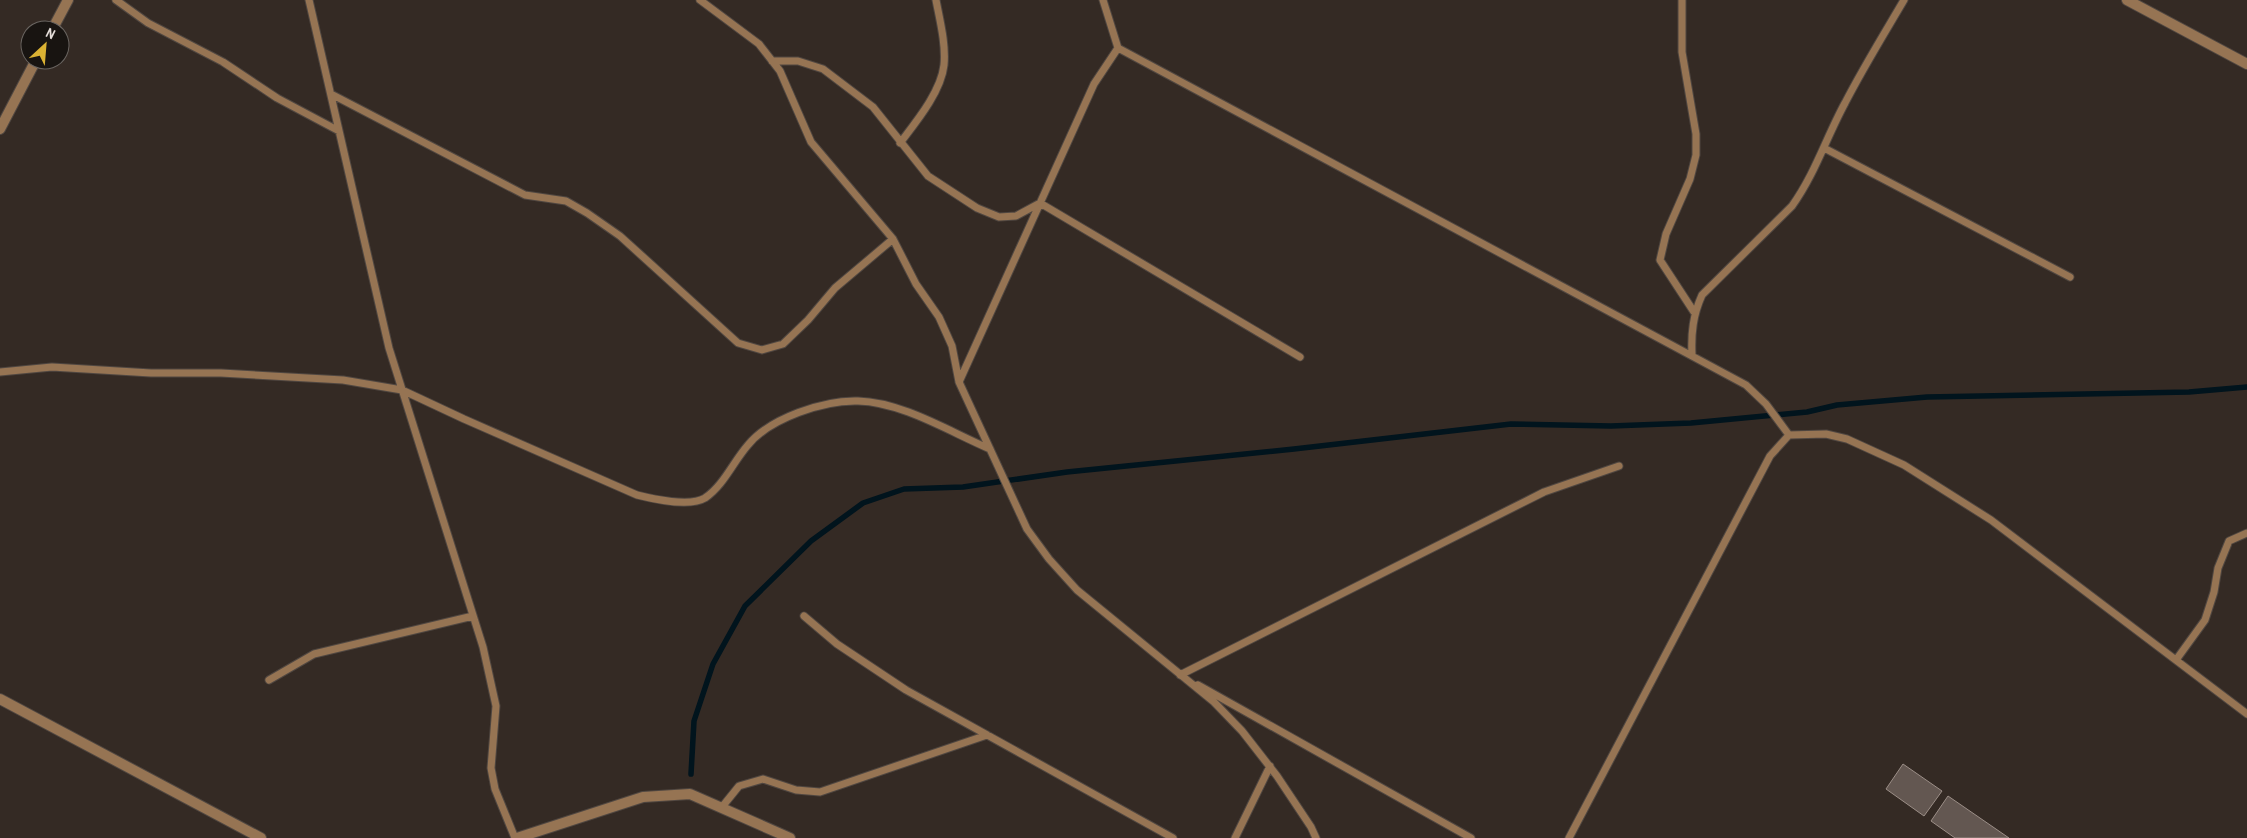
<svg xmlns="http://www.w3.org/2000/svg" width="2247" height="838" viewBox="0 0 2247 838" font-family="'Archivo Narrow',sans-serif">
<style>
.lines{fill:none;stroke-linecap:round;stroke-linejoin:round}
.stream{stroke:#01141d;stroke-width:5.5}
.building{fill:#635751;stroke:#9b8e87}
.service-casing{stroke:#504741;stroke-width:9}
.minor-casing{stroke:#504741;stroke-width:12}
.service{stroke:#967453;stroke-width:7}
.minor{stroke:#967453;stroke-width:10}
</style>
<rect width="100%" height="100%" fill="#342a24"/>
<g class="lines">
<path class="stream" d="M691,774l3,-53 19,-57 32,-58 66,-65 52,-38 41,-14 59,-2 104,-15 227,-23 217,-25 100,2 80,-3 116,-11 30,-7 90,-8 262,-5 58,-5"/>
</g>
<path class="building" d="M1903,764l39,27 -18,25 -38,-27z
M1948,796l61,42h-54l-24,-17z"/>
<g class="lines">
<defs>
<path id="service" d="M116,0l32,23 75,39 54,36 62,33
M309,0l80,348 94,299 13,59 -5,62 4,21 20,49
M700,0l59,44 21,27 31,71 82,97 23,45 23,33 13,29 7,36 68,147 22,30 28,31 137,112 28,29 35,45 34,51 5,11
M1103,0l15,48 628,337 20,19 23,31
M1682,0v52l14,82v21l-6,24 -24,55 -6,26 34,52
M772,61h26l25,8 50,38 55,69 49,32 22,9 17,-1 24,-13 260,154
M331,94l194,101 41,6 21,12 33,23 118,107 24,7 21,-6 25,-24 27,-32 58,-49
M900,143c16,-21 41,-51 44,-78 2,-21 -4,-44 -8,-65
M1824,148l246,129
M1692,355c-1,-22 1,-40 10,-60l90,-89c23,-32 34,-68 53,-103 18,-35 39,-69 59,-103
M0,372l52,-5 99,6h70l122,7 59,10 62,29 173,76c16,4 53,12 68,3 19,-13 28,-36 43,-53 22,-27 76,-45 110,-44 44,1 92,31 132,48
M959,382l135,-298 24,-36
M1789,435l37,-1 21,5 57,26 87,55 256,194
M804,616l33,28 69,46 267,148
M2176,660l29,-40 9,-28 4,-24 11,-27 18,-8
M1180,675l364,-183 75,-26
M269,680l45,-26 159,-38
M1198,685l273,153
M722,807l17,-21 24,-7 33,11 24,2 167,-57
M1235,838l35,-72
M1569,838l201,-382 19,-21"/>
<path id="minor" d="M2127,0l120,64
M52,30l16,-30
M0,129l36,-69
M0,699l261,139
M517,838l126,-41 47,-3 100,44"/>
</defs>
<use href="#service" class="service-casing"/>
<use href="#minor" class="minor-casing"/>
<use href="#service" class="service"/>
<use href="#minor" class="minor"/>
</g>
<g transform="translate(45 45) rotate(26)"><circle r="24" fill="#181411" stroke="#6a6561"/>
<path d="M0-4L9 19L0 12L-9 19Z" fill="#dbb233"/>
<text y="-8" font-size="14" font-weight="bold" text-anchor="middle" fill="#e5deda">N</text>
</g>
</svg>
